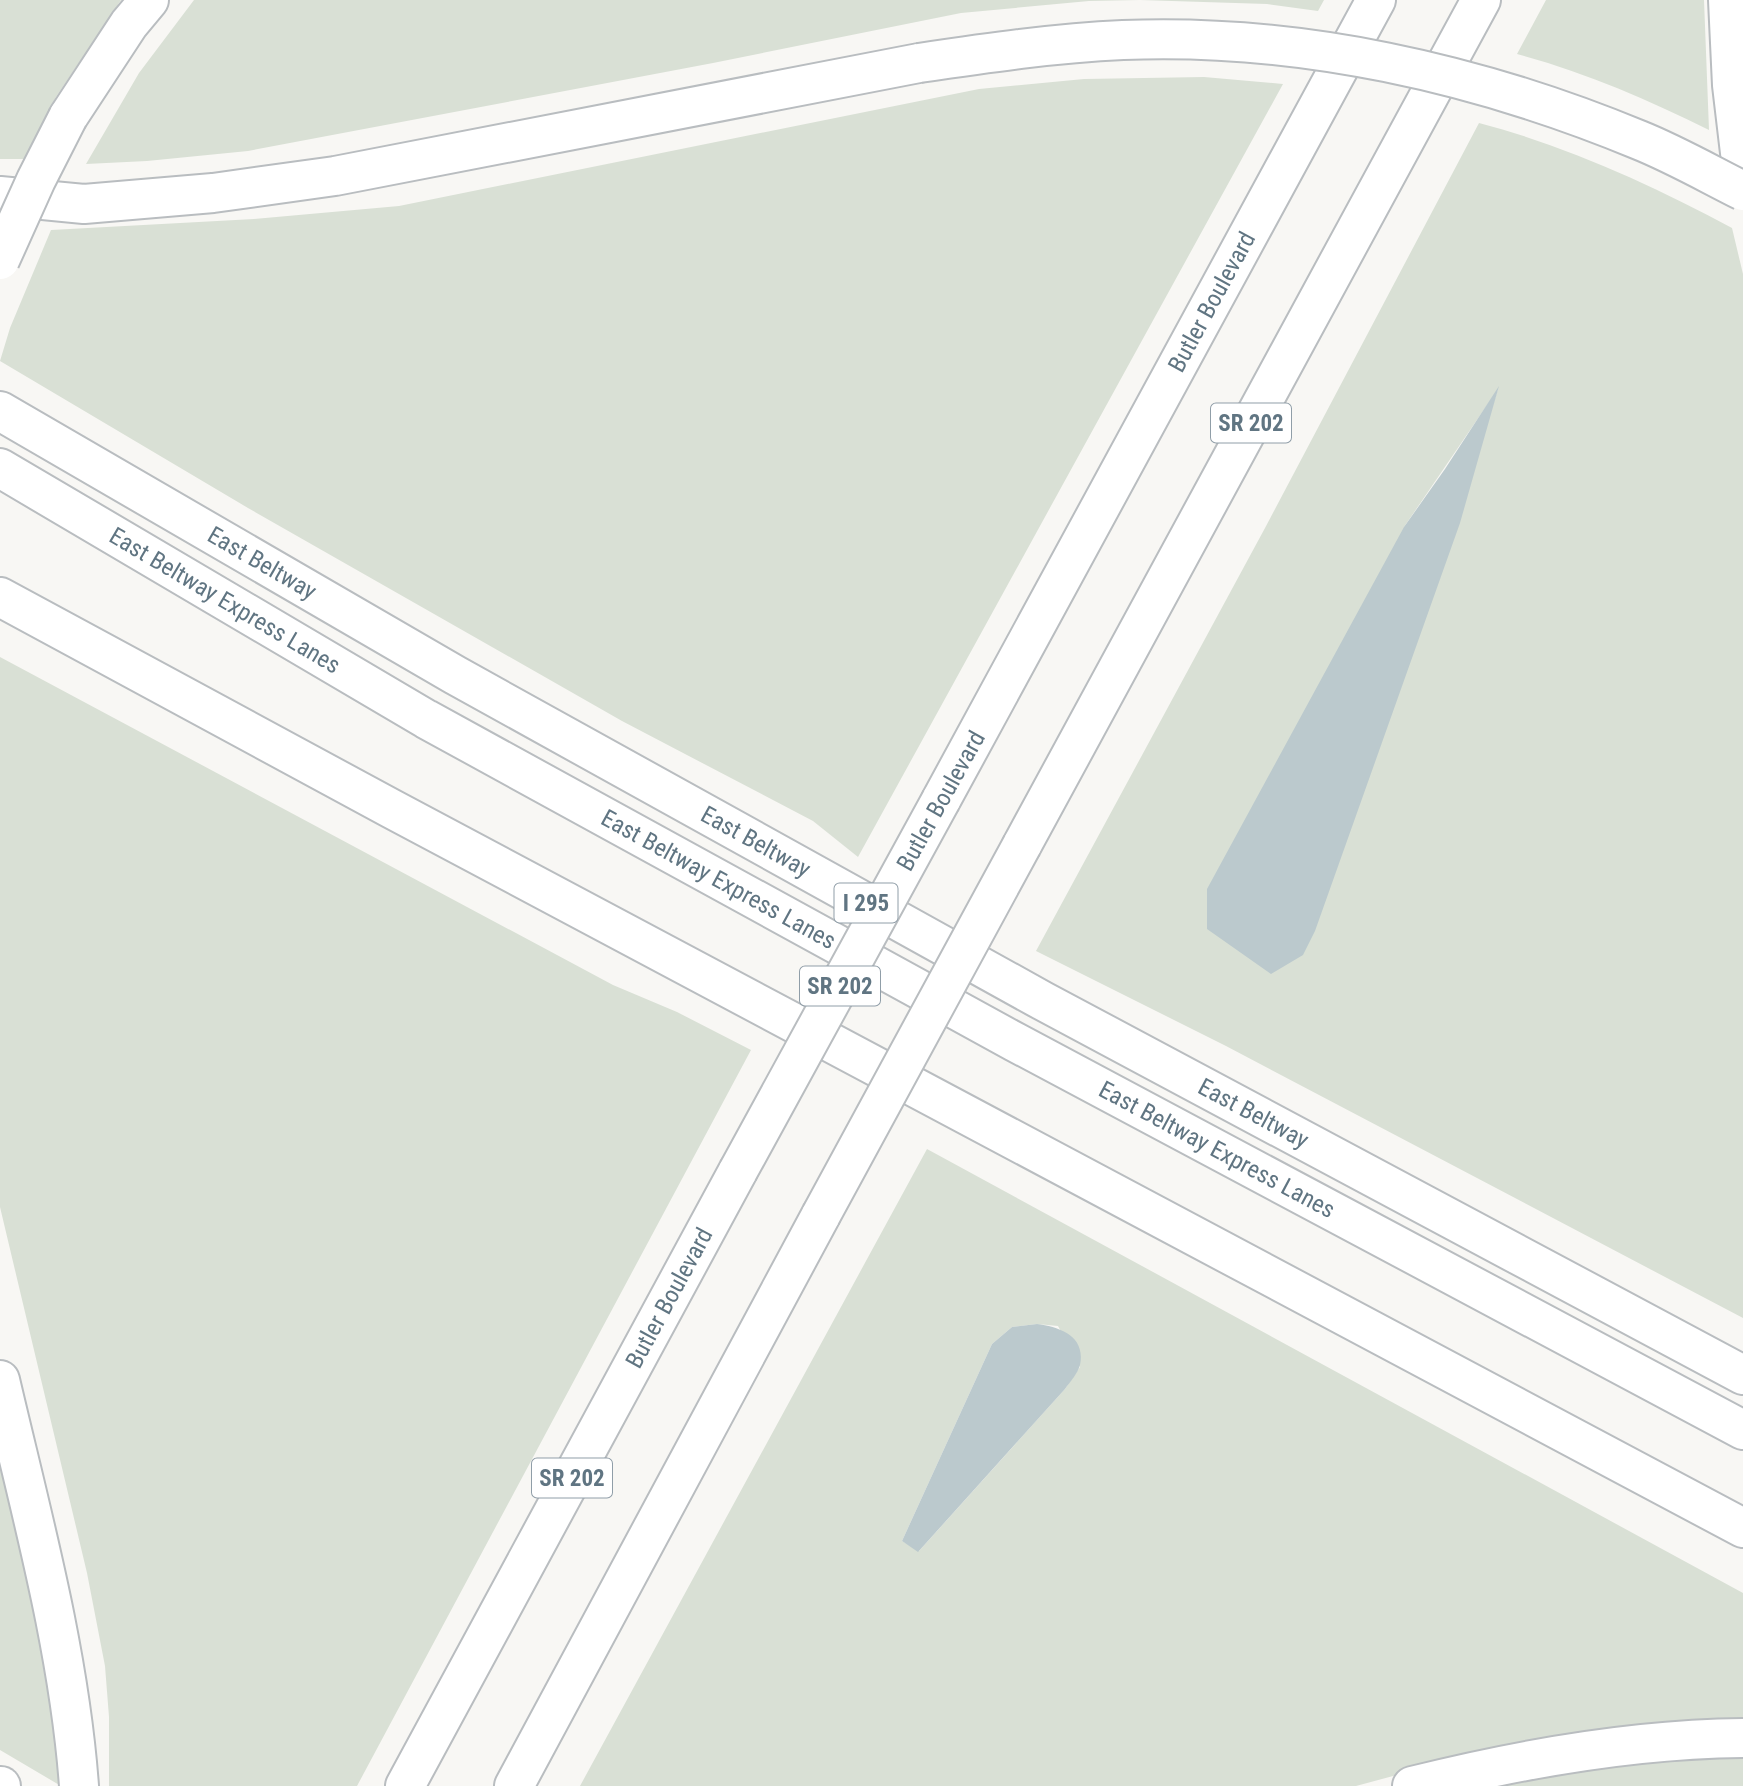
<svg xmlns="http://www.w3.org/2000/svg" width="1743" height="1786" viewBox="0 0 1743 1786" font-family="'Roboto Condensed',sans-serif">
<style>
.green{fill:#d9e0d5;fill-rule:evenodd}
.water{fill:#bbc9cd}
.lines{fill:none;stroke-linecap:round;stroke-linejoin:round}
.motorway-casing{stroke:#b9bdc0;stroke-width:42}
.motorway{stroke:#fff;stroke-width:38}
.motorway-bridge-casing{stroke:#b9bdc0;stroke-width:42;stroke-linecap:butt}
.motorway-bridge{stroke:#fff;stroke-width:38}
.labels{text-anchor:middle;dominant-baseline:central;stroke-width:7;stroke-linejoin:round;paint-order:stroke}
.shield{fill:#fff;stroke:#909ea8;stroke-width:2}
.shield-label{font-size:23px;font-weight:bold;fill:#607582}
.street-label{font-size:24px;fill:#607582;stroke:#fff}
</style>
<rect width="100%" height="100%" fill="#f8f7f4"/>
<path class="green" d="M0,0h121l-65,97 -32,62h-24z
M194,0h1130l-6,11 -51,-7 -127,-4 -51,1 -128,12 -248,50 -465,88 -101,10 -61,3 53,-91z
M1546,0h158l5,130c-62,-31 -125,-58 -192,-76z
M1204,77l79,7 -425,773 -45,-36 -191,-100 -374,-213 -248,-147 10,-33 41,-98 203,-11 145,-13 580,-117 105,-10z
M1479,123c88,23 173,62 253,105l11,46v1044l-517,-272 -190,-95 229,-423zM1498,389l-22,70 -72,68z
M0,657l613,328 64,27 74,38 -394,736h-248v-69l-4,-51 -18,-93 -87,-366z
M927,1149l816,444v128l-298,41 -89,24h-776zM1037,1324l21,2 22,41 -15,22 -146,162 -17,-10 90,-197 20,-17z
M0,1427l66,311 -5,48 -61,-36z
M1743,1751v35h-262l57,-12z"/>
<path class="water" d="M1499,386l-39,137 -145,408 -12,24 -32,19 -64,-45v-40l197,-362 41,-58z
M1037,1324c23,3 49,12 43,41 -2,8 -10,17 -15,24l-147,163 -16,-11 90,-197 20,-17z"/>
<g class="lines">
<defs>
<g id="motorway">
<path d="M1728,0l4,85 11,93"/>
<path d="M68,117l61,-93 20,-24"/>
<path d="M0,196l84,8 129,-11 122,-17 584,-113"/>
<path id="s1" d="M0,411l455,264 588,326 700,374"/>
<path id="s2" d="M0,468l426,251 589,323 728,388"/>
<path d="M0,597l392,212 1351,719"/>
<path id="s3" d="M941,800l435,-800"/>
<path d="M1022,845l459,-845"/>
<path d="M0,1380c31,133 69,269 79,406"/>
<path d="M0,1786h1"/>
<path id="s4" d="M405,1786l333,-615"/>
<path d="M514,1786l307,-571"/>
<path d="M1412,1786c108,-27 219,-47 331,-48"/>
</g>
</defs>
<use href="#motorway" class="motorway-casing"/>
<use href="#motorway" class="motorway"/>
<defs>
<path id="motorway-bridge" d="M919,63c68,-10 136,-20 204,-23 176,-7 354,33 516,100 35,14 70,34 104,51
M0,260l36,-80 32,-63
M738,1171l203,-371
M821,1215l201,-370"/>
</defs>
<use href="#motorway-bridge" class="motorway-bridge-casing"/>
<use href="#motorway-bridge" class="motorway-bridge"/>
</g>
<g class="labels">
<g class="shield">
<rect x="1211" y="403.5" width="80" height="39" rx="5"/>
<rect x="834.5" y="883.5" width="63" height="39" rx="5"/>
<rect x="800" y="966.5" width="80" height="39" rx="5"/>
<rect x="532" y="1458.5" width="80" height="39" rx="5"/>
</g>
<g class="shield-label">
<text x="1251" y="423">SR 202</text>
<text x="866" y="903">I 295</text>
<text x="840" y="986">SR 202</text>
<text x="572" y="1478">SR 202</text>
</g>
<g class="street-label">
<text stroke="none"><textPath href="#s3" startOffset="567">Butler Boulevard</textPath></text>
<text stroke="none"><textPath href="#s1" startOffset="303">East Beltway</textPath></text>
<text stroke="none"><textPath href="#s2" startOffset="261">East Beltway Express Lanes</textPath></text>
<text transform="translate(941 801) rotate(-61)">Butler Boulevard</text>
<text stroke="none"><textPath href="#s1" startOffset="870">East Beltway</textPath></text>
<text stroke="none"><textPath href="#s2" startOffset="828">East Beltway Express Lanes</textPath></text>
<text stroke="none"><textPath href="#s1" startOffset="1437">East Beltway</textPath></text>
<text stroke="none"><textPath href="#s2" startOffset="1395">East Beltway Express Lanes</textPath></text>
<text stroke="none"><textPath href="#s4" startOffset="555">Butler Boulevard</textPath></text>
</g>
</g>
</svg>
